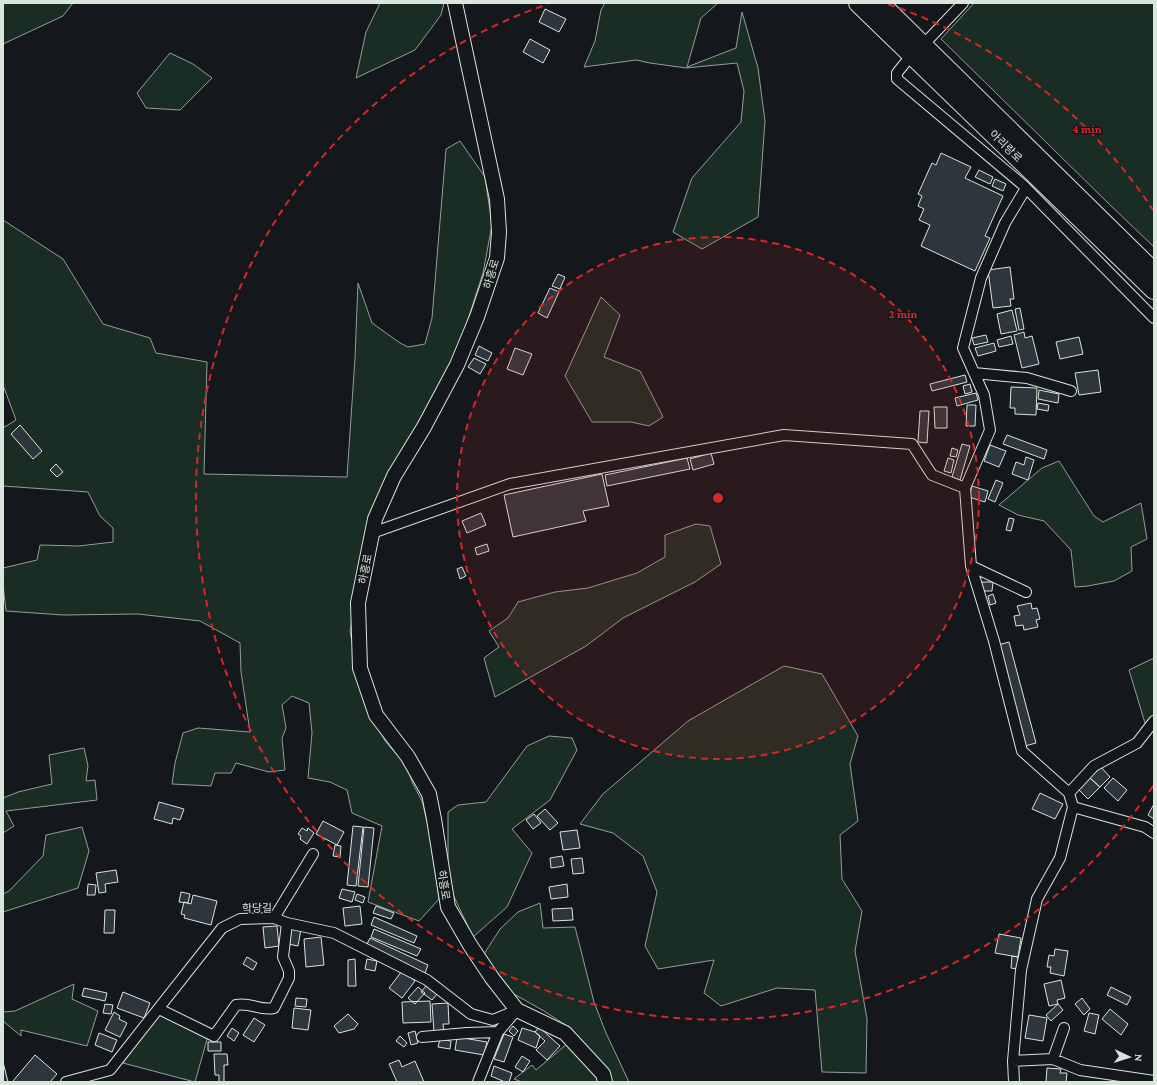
<svg xmlns="http://www.w3.org/2000/svg" width="1157" height="1085" viewBox="0 0 1157 1085" font-family="'Crimson Pro','Noto Sans KR',serif">
<style>
.green{fill:#1a2d24;stroke:#939e99}
.building{fill:#2c363c;stroke:#d8e6dc}
.lines{fill:none;stroke-linecap:round;stroke-linejoin:round}
.street-casing{stroke:#d8e6dc;stroke-width:12}
.secondary-casing{stroke:#d8e6dc;stroke-width:16}
.highway-casing{stroke:#d8e6dc;stroke-width:20}
.street{stroke:#14181c;stroke-width:10}
.secondary{stroke:#14181c;stroke-width:14}
.highway{stroke:#14181c;stroke-width:18}
.ring{fill:none;stroke:#d62828;stroke-width:2;stroke-dasharray:7 5}
.labels{text-anchor:middle;dominant-baseline:central;stroke-width:3;stroke-linejoin:round;paint-order:stroke}
.street-label{font-size:11px;fill:#d8e6dc;stroke:#14181c}
.centre{fill:#d62828;stroke:#14181c;stroke-width:2}
.ring-label{font-size:12px;text-anchor:middle;font-weight:bold;fill:#d62828;stroke:#14181c;stroke-width:3;stroke-linejoin:round;paint-order:stroke}
</style>
<rect width="100%" height="100%" fill="#14181c"/>
<path class="green" d="M3,3h70l-10,13 -60,28z
M380,3h64l-3,12 -26,35 -59,28 10,-46z
M605,3h113l-17,15 -14,49 49,-19 6,-36 16,56 7,53 -7,96 -56,32 -29,-17 19,-54 49,-56 3,-31 -7,-28 -51,5 -36,-5 -14,-3 -52,7 11,-26 6,-31z
M974,3h180v244l-47,-45 -166,-163z
M170,53l23,11 19,14 -32,32 -34,-2 -9,-15z
M460,141l25,36 7,48 -9,48 -25,77 -100,219 -8,63 16,71 19,38 21,24 7,19 9,17 8,33 9,65 -20,22 -51,-19 14,-76 -30,-13 -5,-23 -17,-8 -22,-4 4,-45 -3,-30 -17,-7 -10,9 4,23 -4,10 3,32 -16,2 -33,-9 -5,10h-16l-4,13 -39,-2 3,-21 8,-30 15,-5 52,4 -9,-60 -1,-29 -40,-22 -62,-7 -75,1 -57,-4 -3,-26v-17l34,-8 3,-15 39,1 34,-4v-14l-13,-12 -12,-24 -85,-6v-58l13,-8 -13,-35v-165l60,39 40,65 47,14 6,15 51,9 -3,112 143,3 8,-119 3,-75 14,40 28,20 8,4 17,-3 7,-26 14,-169z
M601,297l19,18 -16,42 36,14 23,46 -14,9 -18,-4h-39l-27,-46z
M1059,461l35,55 9,6 38,-19 6,36 -16,8 1,24 -18,10 -26,5 -13,1 -4,-37 -27,-29 -26,-6 -19,-10 43,-37z
M696,524l14,2 11,38 -26,18 -72,36 -37,28 -91,51 -11,-39 15,-11 -10,-16 19,-13 10,-16 37,-10 33,-4 49,-15 28,-16v-22z
M1154,658v59l-9,6 -16,-53z
M784,666l38,8 36,62 -8,28 8,57 -18,14 2,44 20,32 -7,40 12,68 -1,54 -44,-1 -7,-82 -38,-2 -56,18 -17,-13 10,-33 -56,9 -13,-23 12,-54 -14,-36 -30,-23 -33,-9 23,-30 85,-73z
M549,736l23,2 5,12 -27,50 -38,29 20,24 -25,54 -34,30 -25,-53v-72l10,-7 28,-3 41,-56z
M84,748l4,18 -2,15 9,-1 2,20 -91,11 8,15 -11,7v-35l15,-6 34,-8 -3,-29z
M82,827l7,24 -11,37 -75,24v-18l6,-3 34,-35 3,-21z
M540,903l3,25 32,-1 19,75 12,31 23,49h-20l-24,-37 -18,-19 -23,-15 -32,-18 -28,-39 16,-25 18,-17z
M74,984l-2,15 26,12 -11,35 -66,-16v6l-18,-15v-9l12,-1z
M160,1013l48,23 -13,46 -72,-19z
M567,1044l35,38h-80l-8,-3 18,-14 4,5z"/>
<path class="building" d="M545,9l21,10 -7,13 -20,-10z
M530,39l20,11 -7,13 -20,-11z
M941,153l30,14 -6,11 38,18 -18,40 5,2 -15,33 -54,-25 9,-21 -11,-5 5,-11 -6,-3 4,-10 -4,-2 14,-31 4,2z
M979,170l14,7 -3,7 -15,-7z
M995,179l11,5 -3,7 -11,-5z
M1010,267l4,32h-4l1,7 -18,2 -5,-38z
M558,274l7,3 -5,12 -8,-3z
M550,288l9,4 -12,26 -9,-5z
M1020,308l4,21 -5,1 -4,-21z
M1012,310l5,21 -16,3 -4,-20z
M1024,332l1,6 7,-2 7,28 -17,4 -8,-33z
M986,335l2,7 -14,3 -2,-7z
M1011,336l2,8 -14,3 -2,-7z
M1079,337l4,17 -23,5 -4,-17z
M994,343l2,8 -18,5 -3,-8z
M479,346l13,7 -4,8 -13,-6z
M515,348l17,6 -9,21 -16,-6z
M474,358l12,6 -6,10 -12,-7z
M1098,370l3,22 -22,3 -4,-22z
M965,375l2,7 -35,9 -2,-7z
M970,384l2,8 -7,2 -2,-8z
M1011,387l26,1 -1,27 -21,-1v-6h-5z
M1039,390l20,4 -1,9 -20,-4z
M976,393l2,7 -21,6 -2,-8z
M1038,403l11,2 -1,6 -11,-2z
M967,405h9l-1,21h-9z
M934,407h13v21h-12z
M920,411h9l-2,32 -9,-1z
M20,425l22,26 -9,8 -22,-25z
M1007,435l40,15 -3,9 -41,-15z
M962,444l8,2 -10,34 -8,-3z
M990,445l16,6 -7,16 -15,-6z
M952,448l6,2 -2,7 -6,-1z
M711,453l3,11 -21,6 -3,-11z
M1026,457l8,3 -6,20 -16,-6 4,-12 8,3z
M687,458l3,11 -83,17 -2,-11z
M948,458l6,2 -3,13 -7,-2z
M56,464l7,8 -6,5 -7,-7z
M602,474l7,32 -26,5 3,10 -73,16 -9,-42z
M996,480l7,3 -8,19 -7,-3z
M972,486l16,5 -3,11 -16,-5z
M481,513l5,12 -19,8 -5,-12z
M1009,518l5,1 -3,12 -5,-1z
M487,544l2,7 -12,4 -2,-7z
M462,567l4,9 -6,3 -3,-10z
M982,582h11l-1,9h-10z
M993,594l3,9 -6,2 -2,-9z
M1031,603l1,6 5,-1 3,11 -4,1 2,7 -14,3 -1,-5 -7,1 -2,-10 6,-1 -3,-9z
M1009,642l27,101 -11,3 -27,-101z
M1101,767l9,10 -10,10 -10,-9z
M1090,778l10,9 -12,12 -9,-9z
M1113,778l14,12 -9,11 -14,-13z
M1040,793l23,11 -8,15 -23,-10z
M159,802l25,7 -4,11 -7,-2 -1,6 -18,-5z
M1154,804v15l-6,-4z
M545,809l13,14 -8,7 -13,-14z
M534,814l7,9 -8,6 -7,-9z
M323,821l21,11 -7,13 -21,-11z
M353,826l10,1 -7,59 -9,-1z
M364,827l10,1 -6,59 -10,-1z
M302,828l5,3 1,-3 6,5 -7,11 -7,-5 1,-3 -3,-2z
M577,830l3,18 -17,2 -3,-18z
M335,845l6,1 -1,11 -7,-1z
M562,856l2,10 -13,2 -1,-10z
M582,858l2,15 -11,1 -2,-15z
M116,870l2,12 -13,2 1,8 -7,1 -3,-20z
M88,884l8,1 -1,10h-8z
M567,884l1,13 -17,2 -2,-12z
M342,889l13,3 -3,10 -13,-4z
M181,892l9,2 -2,9 -9,-1z
M357,894l8,3 -2,6 -8,-3z
M193,895l24,6 -6,24 -27,-7 1,-3 -4,-1 3,-12 7,2z
M360,906l2,18 -17,2 -2,-18z
M376,906l18,7 -3,6 -18,-6z
M572,908l1,12 -20,1 -1,-12z
M105,910h10l-1,23h-10z
M374,917l43,19 -3,7 -43,-18z
M277,926l2,20 -14,2 -2,-21z
M291,927l10,2 -3,17 -10,-2z
M374,929l47,20 -4,7 -46,-19z
M999,934l22,4 -3,19 -23,-4z
M321,937l3,28 -18,2 -2,-28z
M370,938l58,27 -3,8 -59,-27z
M1055,949l13,2 -4,25 -14,-3 1,-6h-4l2,-12 5,1z
M1012,956l6,1 -1,12 -6,-1z
M247,957l10,6 -4,7 -10,-6z
M355,959l1,27h-8v-26z
M367,959l10,2 -2,10 -10,-2z
M402,971l13,10 -13,17 -13,-10z
M1061,980l4,18 -8,2 1,4 -9,2 -5,-22z
M426,986l11,8 -5,6 -11,-8z
M418,987l7,6 -10,11 -7,-6z
M1111,987l20,10 -4,8 -20,-10z
M84,988l23,5 -2,8 -23,-5z
M123,992l27,11 -6,15 -27,-10z
M296,998l11,1 -1,8 -11,-1z
M1082,998l8,11 -6,6 -9,-11z
M430,1001l1,21 -28,1 -1,-21z
M448,1003l1,21h-6l1,8h-10l-2,-28z
M105,1004l8,1 -2,9 -8,-1z
M1058,1004l5,6 -12,11 -5,-6z
M294,1008l17,2 -3,20 -16,-2z
M1110,1009l18,15 -7,11 -19,-16z
M114,1012l6,4 -1,3 8,4 -7,14 -15,-7z
M1089,1013l10,2 -4,19 -11,-3z
M348,1014l10,10 -4,5 -15,4 -5,-7z
M1029,1015l18,3 -4,23 -18,-3z
M254,1018l11,7 -11,17 -11,-7z
M513,1026l5,5 -4,5 -5,-5z
M539,1027l21,19 -13,14 -11,-10 9,-9 -10,-9z
M232,1028l7,5 -5,8 -7,-5z
M522,1028l13,4 5,4 -4,12 -18,-8z
M415,1031l3,12 -7,2 -3,-12z
M99,1033l18,7 -5,12 -17,-7z
M504,1034l9,3 -9,25 -10,-3z
M400,1036l7,7 -3,4 -8,-6z
M457,1037l30,5 -3,13 -29,-5z
M440,1039l11,2 -1,8 -12,-2z
M208,1042h13v9h-13z
M214,1054h13l1,11h-4v17h-5v-7h-4z
M35,1055l22,19 -7,8h-35l-2,-1z
M522,1056l8,5 -7,11 -8,-5z
M399,1060l3,7 13,-6 9,21h-27l-8,-18z
M3,1062l5,20h-5z
M494,1066l18,7 -3,9h-4l-14,-6z
M1047,1068l14,1 -1,4h7l-1,9h-20z"/>
<g class="lines">
<defs>
<path id="street" d="M926,42l37,-39
M905,63l-8,10v6l126,106 131,133
M974,373l53,5 44,13
M372,533l138,-49 274,-49 128,9 20,31 33,13
M971,566l55,26
M1069,793l25,-27 43,-23 17,-22
M1073,807l72,20 9,6
M274,918l39,-64
M159,1009l55,27 22,-31c15,-3 23,6 38,3l15,-30v-7l-6,-14 4,-34
M422,1037l45,-4 31,-1
M1053,1059l11,-31
M1013,1061l40,-2 27,11 74,11
M66,1082l44,-12 112,-142 18,-9 34,-1 13,5 47,10 93,47 44,34 22,6 24,-10
M478,1082l20,-50 18,-21
M1014,1082l-1,-21 8,-91 16,-71 23,-41 13,-51 -4,-14 -47,-42 -28,-110 -23,-75 -6,-78 25,-58 -6,-35 -21,-47 18,-70 24,-55 21,-35"/>
<path id="secondary" d="M455,3l42,196 2,33 -2,26 -20,59 -20,48 -33,62 -30,49 -19,43 -17,84 2,65 16,47 32,42 21,37 5,25 14,88 22,38 22,33 25,32 48,23 38,41 2,8"/>
<path id="highway" d="M858,3l296,287
M880,3l274,269"/>
</defs>
<use href="#street" class="street-casing"/>
<use href="#secondary" class="secondary-casing"/>
<use href="#highway" class="highway-casing"/>
<use href="#street" class="street"/>
<use href="#secondary" class="secondary"/>
<use href="#highway" class="highway"/>
</g>
<circle cx="718" cy="498" r="261" fill="#d62828" fill-opacity=".12"/>
<g class="ring">
<circle cx="718" cy="498" r="261"/>
<path d="M1153 786A522 522 0 1 1 548 4M888 4A522 522 0 0 1 1153 210"/>
</g>
<g class="labels">
<g class="street-label">
<text transform="translate(1006 146) rotate(44)">아리랑로</text>
<text transform="translate(491 274) rotate(-73)">하흥로</text>
<text transform="translate(365 569) rotate(-79)">하흥로</text>
<text transform="translate(444 885) rotate(81)">하흥로</text>
<text transform="translate(257 908) rotate(-1)">학당길</text>
</g>
</g>
<circle cx="718" cy="498" r="6" class="centre"/>
<g class="ring-label">
<text x="1087" y="133">4 min</text>
<text x="903" y="318">2 min</text>
</g>
<rect width="1157" height="1085" fill="none" stroke="#d8e6dc" stroke-width="8"/>
<g transform="translate(1129 1057) rotate(94)" stroke="#14181c" stroke-width="3" paint-order="stroke">
<path d="M0-3L7 15L0 10L-7 15Z" fill="#d8e6dc"/>
<text y="-6" font-size="11" font-weight="bold" text-anchor="middle" fill="#d8e6dc">N</text>
</g>
</svg>
